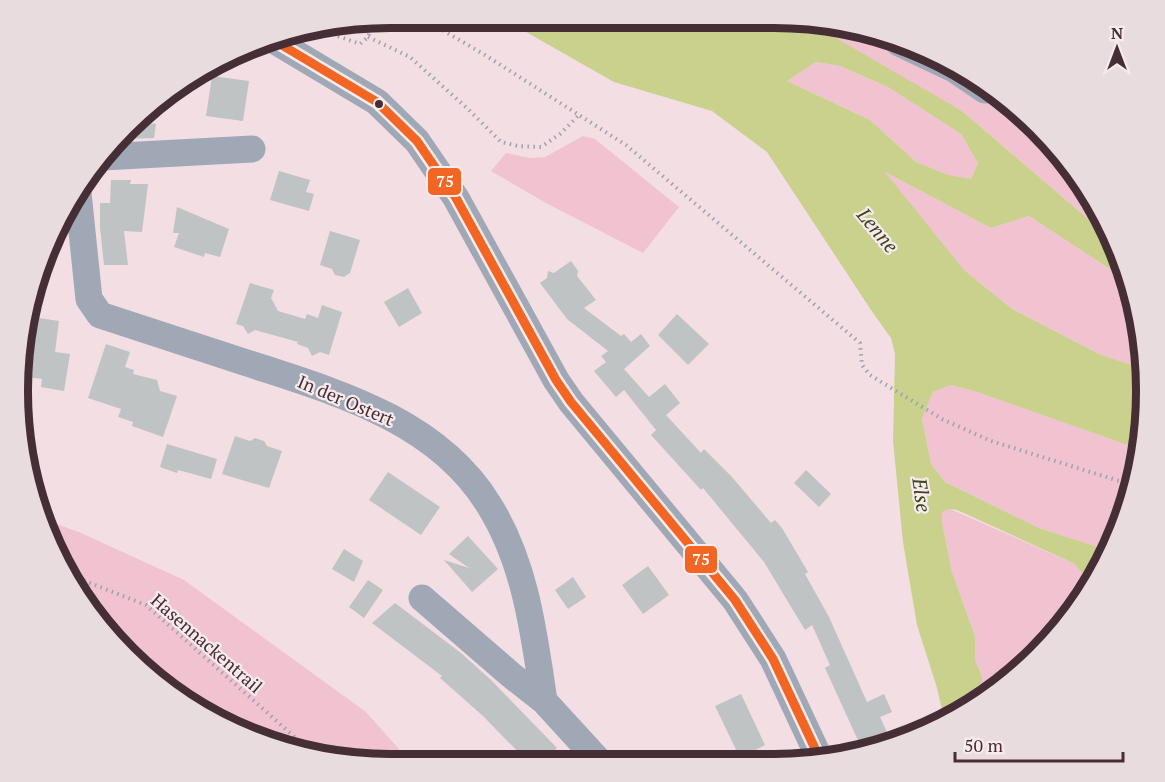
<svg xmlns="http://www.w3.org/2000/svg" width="1165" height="782" viewBox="0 0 1165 782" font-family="'PT Serif',serif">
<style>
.green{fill:#f1c3d1}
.water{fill:#c9d18c;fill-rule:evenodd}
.building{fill:#bfc3c3}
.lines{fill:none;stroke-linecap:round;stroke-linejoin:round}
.path{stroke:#9fa2ac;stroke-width:4;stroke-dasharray:1.5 4.5;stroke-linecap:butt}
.minor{stroke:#9fa8b4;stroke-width:27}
.bus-1-casing{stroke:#f7ebee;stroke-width:14}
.bus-1{stroke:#f26522;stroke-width:9}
.bus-dot{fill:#462e36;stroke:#f7ebee;stroke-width:2}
.labels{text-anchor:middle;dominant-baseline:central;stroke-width:4.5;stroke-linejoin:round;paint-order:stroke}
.street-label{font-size:18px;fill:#462e36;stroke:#f7ebee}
.water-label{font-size:20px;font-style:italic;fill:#3c441a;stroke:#f7ebee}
.rim{fill:none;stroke:#462e36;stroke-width:8}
.line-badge{stroke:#f7ebee;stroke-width:2}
.badge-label{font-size:16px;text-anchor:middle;font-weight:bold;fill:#fff}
</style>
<rect width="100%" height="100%" fill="#f3dee4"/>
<path class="green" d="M789,24l57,1 18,6 32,18 58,28 95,68 58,85 -20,-12 -125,-107z
M816,62l24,4 48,21 73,47 17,29 -7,16 -23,-3 -32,-14 -46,-42 -83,-39z
M583,136l12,3 84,68 -36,46 -97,-50 -55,-32 15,-18 24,5 15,-1z
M883,171l108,57 38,-12 90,59 5,1 18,92 -41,-13 -89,-46 -48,-39z
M951,385l26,7 159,56 -17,85 -14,21 -4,-6 -62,-20 -94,-46 -14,-18 -9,-47 11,-25z
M950,509l123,54 15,16 -50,76 -56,37v-16l-7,-16v-24l-23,-64 -10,-50v-10z
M46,520l35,13 103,47 182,132 41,46 -88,-1 -93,-32 -99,-70 -59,-78z"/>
<path class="water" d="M505,20l253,4 11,3 1,-3h19l47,14 126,73 125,107c29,18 31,25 37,58l-5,-1 -90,-59 -38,12 -106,-56 79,98 48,39 89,46 41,13 5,23 -11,57 -159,-56 -26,-7 -18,7 -11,26 9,46 14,18 94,46 62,20 4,6 -17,25 -15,-16 -116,-53 -7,-1 -8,3v10l10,50 23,64v24l7,16v16l-38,26 -7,-30 -20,-63 -14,-83 -10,-101 2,-87 -4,-16 -18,-25 -106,-161 -55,-41 -98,-29zM816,62l24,4 48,21 73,47 17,29 -7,16 -23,-4 -32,-13 -46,-42 -83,-39z"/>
<path class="building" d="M212,76l37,5 -6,40 -37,-5z
M140,122l16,2 -2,14 -33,1z
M279,171l31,9 -4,12 8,2 -5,17 -39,-11z
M111,180h20l-1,4h18l-6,48 -18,-1 4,34h-24l-4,-38v-24h10z
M177,207l52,22 -9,28 -15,-4 -1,4 -30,-10 5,-14h-6z
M330,231l30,9 -10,33 -6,4 -9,-2 -3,-6 -12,-4z
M571,261l7,10 -1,5 19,24 -12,8 37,28 3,-2 7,8 10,-8 9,12 -26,23 25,28 16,-13 15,19 -14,12 35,38 3,-4 28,28 39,46 4,-3 7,8 26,44 -3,2 24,43 38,85 17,-8 8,18 -12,5 11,24 -30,6 -36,-79 5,-3 -18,-40 -7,5 -41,-68 -61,-74 -2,2 -50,-55 5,-5 -32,-40 -8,7 -22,-26 12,-9 -5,-6 7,-5 -41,-32 -27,-36 7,-5 1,-7 6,2z
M250,283l24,7 -3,8 7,13 27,8 2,-5 11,4 4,-13 20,7 -13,43 -9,-3 -8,4 -4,-8 -11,-4 1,-2 -43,-12 -7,4 -5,-8 -7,-2z
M408,288l14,25 -23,14 -15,-25z
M677,314l32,30 -21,21 -30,-30z
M32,317l27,4 -4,31 15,2 -6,37 -23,-4 1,-8 -21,-3 7,-47h3z
M106,344l24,8 -5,15 9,3 -1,4 24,6 3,11 17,5 -14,41 -31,-11 1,-4 -15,-5 3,-8 -33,-11z
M235,436l15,5 5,-3 9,3 3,5 15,5 -13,37 -47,-14z
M167,444l50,15 -6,20 -33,-9 -1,3 -17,-6z
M806,470l25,24 -12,13 -25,-24z
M388,472l52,35 -19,28 -52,-35z
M468,536l30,33 -26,23 -28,-32 25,8 -20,-14z
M344,549l19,12 -9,21 -22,-13z
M648,566l21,29 -26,19 -21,-29z
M573,577l13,20 -18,12 -13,-19z
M368,580l15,10 -19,28 -15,-11z
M395,603l66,50 30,27 66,68 -12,12h-19l-43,-44 -43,-38 2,-2 -70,-53z
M741,694l24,51 -25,13 -25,-52z"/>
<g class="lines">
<path class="path" d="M422,18l63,37 141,90 234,198 2,22 8,10 72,44 49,22 138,43
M321,30l39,14 8,-7 5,-16
M368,37l42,20 59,53 32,32 17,4 23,1 19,-13 19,-19
M67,574l79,31 170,151"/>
<path class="minor" d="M270,38l107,64 40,39 39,57 100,182 15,22 164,198 38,59 45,96
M899,43l55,26 31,21
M103,157l149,-8
M78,193l11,106 11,16c49,16 98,32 147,48 89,29 190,57 242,142 37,59 45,129 55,196
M422,598l89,77 33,26 55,60"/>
<defs>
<path id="bus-1" d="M270,38l107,64 40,39 39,57 100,182 15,22 164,198 38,59 45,96"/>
</defs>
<use href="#bus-1" class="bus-1-casing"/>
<use href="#bus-1" class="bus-1"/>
</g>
<circle class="bus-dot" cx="379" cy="104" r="5"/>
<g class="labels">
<g class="street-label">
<text transform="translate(346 400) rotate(23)">In der Ostert</text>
<text transform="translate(207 643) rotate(41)">Hasennackentrail</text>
</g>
<g class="water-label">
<text transform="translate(878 230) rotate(50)">Lenne</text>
<text transform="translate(922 495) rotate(82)">Else</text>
</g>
</g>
<path d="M0 0H1165V782H0ZM390 28H774A362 362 0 0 1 1136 390V392A362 362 0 0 1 774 754H390A362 362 0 0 1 28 392V390A362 362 0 0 1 390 28Z" fill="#e9dcdf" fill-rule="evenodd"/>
<path class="rim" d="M390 28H774A362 362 0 0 1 1136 390V392A362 362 0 0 1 774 754H390A362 362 0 0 1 28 392V390A362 362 0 0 1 390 28Z"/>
<g class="line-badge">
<rect x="427" y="167" width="35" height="29" rx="6" fill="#f26522"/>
<rect x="684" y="545" width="34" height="29" rx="6" fill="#f26522"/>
</g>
<g class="badge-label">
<text x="445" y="187">75</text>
<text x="701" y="565">75</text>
</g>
<g transform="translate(1117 48)" stroke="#f7ebee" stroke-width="4.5" paint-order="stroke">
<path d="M0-4.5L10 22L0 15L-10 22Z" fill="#462e36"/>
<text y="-9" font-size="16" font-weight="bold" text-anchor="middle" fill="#462e36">N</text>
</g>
<path d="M955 752v9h168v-9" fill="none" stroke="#462e36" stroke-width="3"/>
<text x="964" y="752" font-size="18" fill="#462e36" stroke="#f7ebee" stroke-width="4.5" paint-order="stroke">50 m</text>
</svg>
